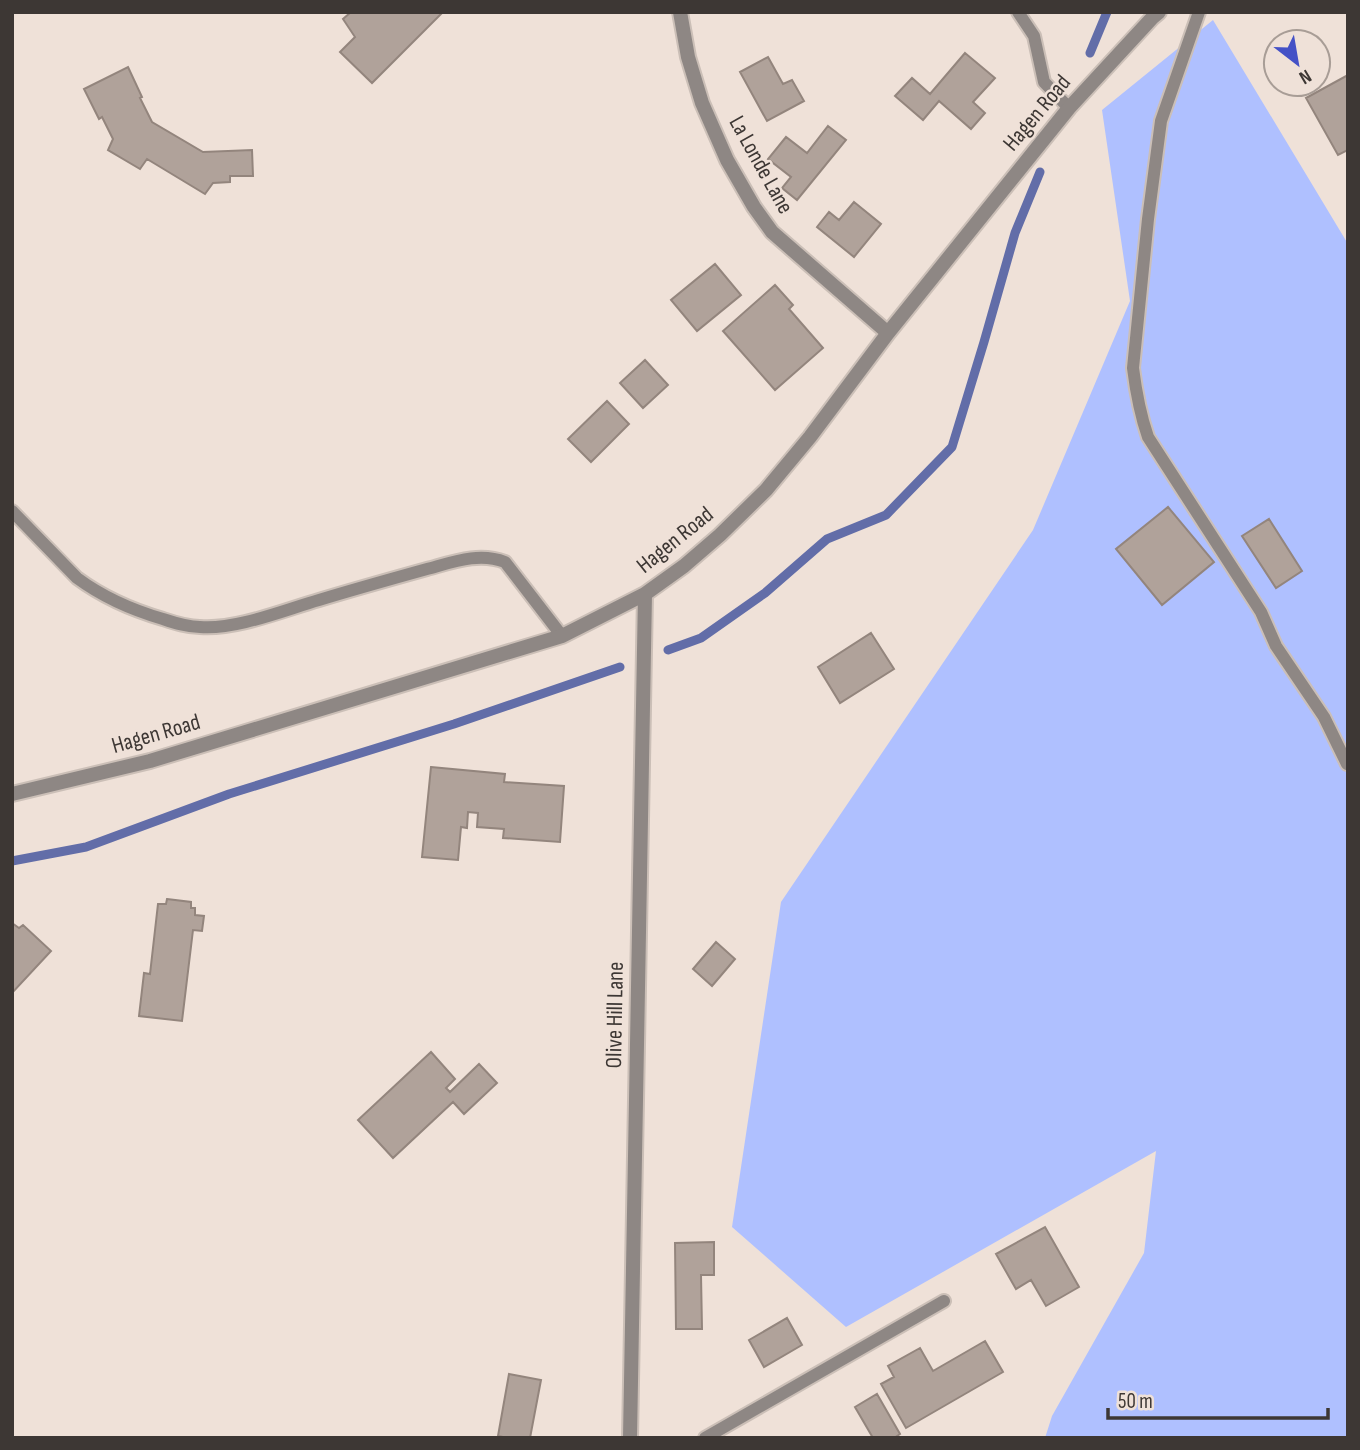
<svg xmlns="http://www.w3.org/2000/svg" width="1360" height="1450" viewBox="0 0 1360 1450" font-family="'Sofia Sans Condensed',sans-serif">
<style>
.green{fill:#afc0ff}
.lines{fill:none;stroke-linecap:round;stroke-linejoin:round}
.stream{stroke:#626da8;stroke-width:9}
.building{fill:#b0a29a;stroke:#93857d;stroke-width:2}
.service-casing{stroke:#cbbfb7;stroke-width:16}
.minor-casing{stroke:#cbbfb7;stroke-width:18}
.service{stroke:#8e8784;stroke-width:12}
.minor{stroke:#8e8784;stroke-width:14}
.labels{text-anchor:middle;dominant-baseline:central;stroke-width:5;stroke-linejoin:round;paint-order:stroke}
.street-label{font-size:23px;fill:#3d3734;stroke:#efe1d8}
</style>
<rect width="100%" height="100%" fill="#efe1d8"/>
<path class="green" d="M1213,20l135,224v1194h-303l7,-22 92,-163 12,-102 -310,176 -114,-100 49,-325 252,-372 97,-229 -28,-191z"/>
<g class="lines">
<path class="stream" d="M1090,53l17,-41
M668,650l33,-12 64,-45 62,-54 59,-24 66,-68 32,-105 31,-109 25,-61
M12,861l74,-14 143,-53 225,-70 166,-57"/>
</g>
<path class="building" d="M351,12h92l-71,71 -32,-31 15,-15 -12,-18z
M965,53l30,25 -22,24 12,11 -14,16 -32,-28 -16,19 -28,-24 17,-18 18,16z
M768,57l15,27 9,-4 12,21 -37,20 -27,-49z
M128,67l14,30 -2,1 12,24 51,30 49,-2 1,26h-23v6l-17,1 -8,11 -58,-35 -7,10 -32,-19 5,-11 -11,-22 -3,2 -15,-30z
M1348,75v75l-10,5 -32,-57z
M828,126l18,14 -49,60 -15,-12 9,-11 -23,-18 18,-22 21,16z
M854,202l27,22 -27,33 -37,-30 12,-15 10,8z
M715,264l26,31 -44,36 -26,-31z
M775,285l18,20 -4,4 34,39 -48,42 -52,-59z
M645,360l23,25 -25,23 -23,-25z
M607,401l22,23 -38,38 -23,-23z
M1168,507l46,55 -52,43 -46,-56z
M1269,519l33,52 -26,17 -34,-52z
M871,633l23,36 -54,34 -22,-36z
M431,767l74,7 -1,8 60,4 -4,56 -57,-4 1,-9 -27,-2 1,-14 -10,-1 -1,16 -6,-1 -3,33 -36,-3z
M167,899l24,3v6h4v7l9,1 -2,15 -9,-1 -11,91 -43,-5 5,-43 6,1 8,-70h8z
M12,923l7,5 4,-3 28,26 -39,42z
M716,942l19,17 -23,27 -19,-17z
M431,1052l24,27 -9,9 4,4 29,-28 18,19 -33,31 -11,-12 -60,56 -35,-38z
M1045,1227l34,60 -33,19 -15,-26 -15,9 -20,-35z
M714,1242v33h-13l1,54h-26l-1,-86z
M787,1318l15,27 -38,22 -15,-27z
M985,1341l18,31 -97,56 -25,-44 13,-7 -6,-11 32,-18 13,23z
M509,1374l32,6 -11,58h-22l-10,-2z
M877,1394l23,40 -6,4h-21l-18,-31z"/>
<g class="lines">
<defs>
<path id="service" d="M1018,12l16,24 10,46 25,26
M1199,12l-38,109 -13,98 -15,149c3,24 7,46 15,69l113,175 15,34 48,71 23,47
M12,511l65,67c27,20 55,32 86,41 12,4 24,8 37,8 36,3 84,-17 119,-27 36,-11 72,-21 108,-31 26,-7 52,-17 78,-7l57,74
M705,1438l239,-137"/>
<path id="minor" d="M680,12l8,45 14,46 25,57 27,47 18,25 116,101
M12,794l138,-33 412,-125 83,-42 39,-28 36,-31 46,-45 44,-53 78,-104 181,-225 84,-91 6,-5
M630,1438l15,-844"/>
</defs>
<use href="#service" class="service-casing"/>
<use href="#minor" class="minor-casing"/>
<use href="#service" class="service"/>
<use href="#minor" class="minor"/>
</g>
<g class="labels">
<g class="street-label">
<text transform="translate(1037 113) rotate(-50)">Hagen Road</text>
<text transform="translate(761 165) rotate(61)">La Londe Lane</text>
<text transform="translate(675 540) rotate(-39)">Hagen Road</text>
<text transform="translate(156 734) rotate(-16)">Hagen Road</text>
<text transform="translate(615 1015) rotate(-89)">Olive Hill Lane</text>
</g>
</g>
<rect width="1360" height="1450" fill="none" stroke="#3d3734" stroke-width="28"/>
<g transform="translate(1297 63) rotate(149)"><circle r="33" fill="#efe1d8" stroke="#a89d96" stroke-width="2"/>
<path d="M0-5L12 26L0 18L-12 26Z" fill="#4451c6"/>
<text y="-10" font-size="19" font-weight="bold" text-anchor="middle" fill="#3d3734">N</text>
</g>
<path d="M1108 1408v10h220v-10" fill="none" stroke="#3d3734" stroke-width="3.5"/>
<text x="1118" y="1408" font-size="21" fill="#3d3734" stroke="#efe1d8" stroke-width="5" paint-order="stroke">50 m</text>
</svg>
